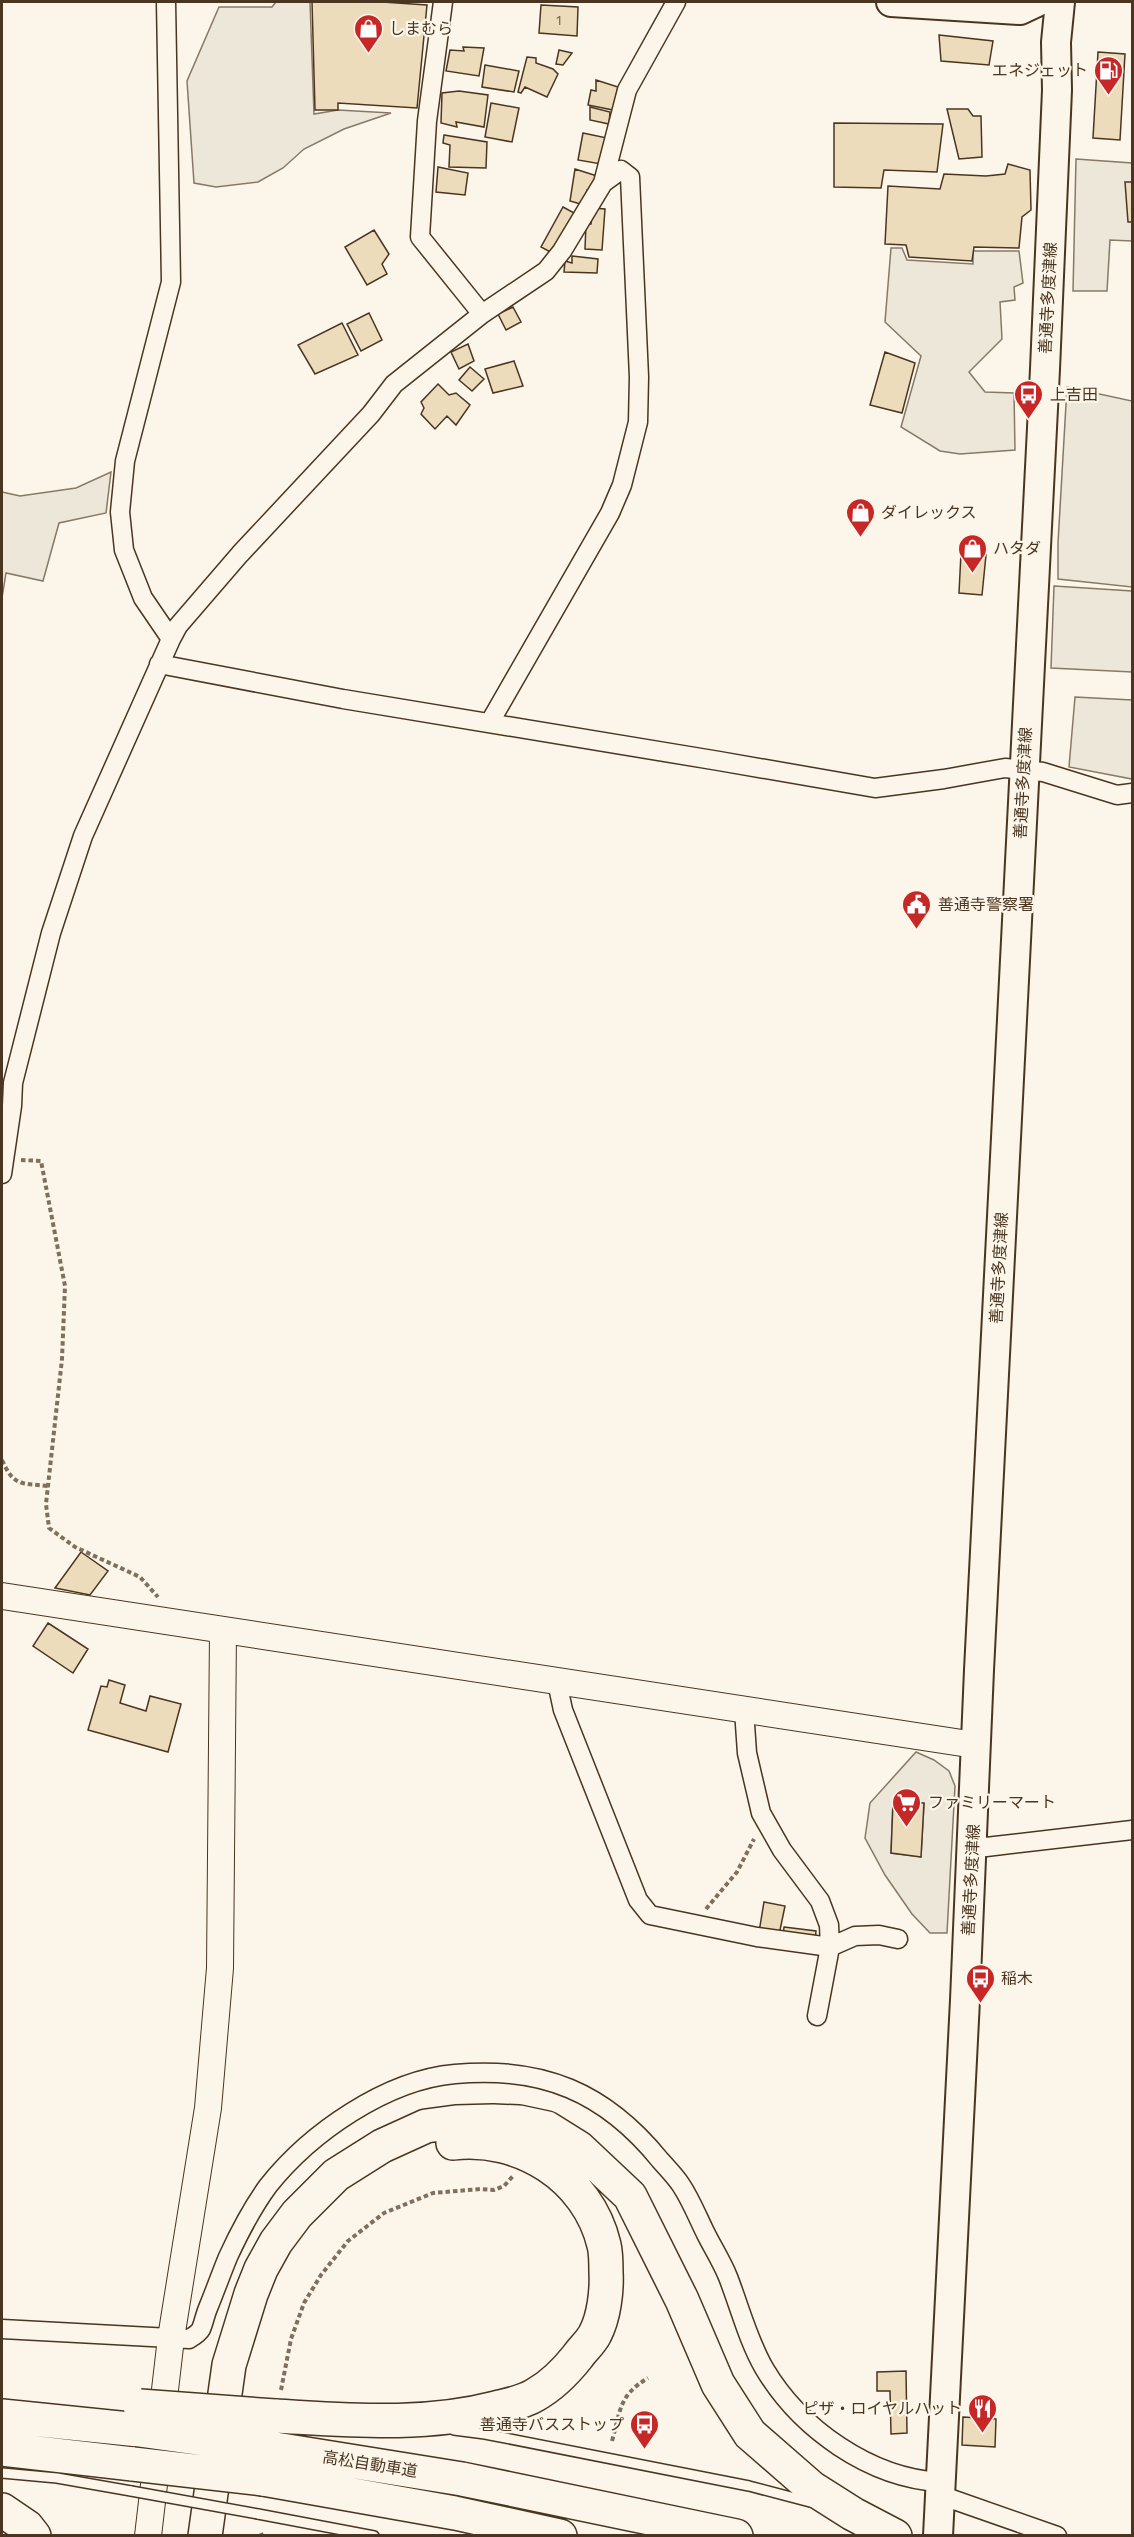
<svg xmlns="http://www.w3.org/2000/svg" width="1134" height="2537" viewBox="0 0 1134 2537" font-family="'Work Sans','Noto Sans JP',sans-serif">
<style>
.parking{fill:#ede7d9;stroke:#887966;stroke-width:1.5;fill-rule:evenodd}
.building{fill:#ecdcbc;stroke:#4a3520;stroke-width:1.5}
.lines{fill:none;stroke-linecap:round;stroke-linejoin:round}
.lane-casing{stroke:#4a3520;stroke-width:12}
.street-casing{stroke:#4a3520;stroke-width:21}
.secondary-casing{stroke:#4a3520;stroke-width:28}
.primary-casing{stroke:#4a3520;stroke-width:32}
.highway-casing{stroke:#4a3520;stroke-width:36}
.path{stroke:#7f6f5c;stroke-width:4;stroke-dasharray:4.5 3;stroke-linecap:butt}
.lane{stroke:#fbf6e9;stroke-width:9}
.street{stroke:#fbf6e9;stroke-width:18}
.secondary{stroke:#fbf6e9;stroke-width:26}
.primary{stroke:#fbf6e9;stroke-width:28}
.highway{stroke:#fbf6e9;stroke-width:33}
.lane-bridge-casing{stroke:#4a3520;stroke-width:12;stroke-linecap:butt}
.highway-bridge-casing{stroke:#4a3520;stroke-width:36;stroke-linecap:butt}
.lane-bridge{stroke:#fbf6e9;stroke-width:9}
.highway-bridge{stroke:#fbf6e9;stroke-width:33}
.labels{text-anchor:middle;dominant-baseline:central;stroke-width:4.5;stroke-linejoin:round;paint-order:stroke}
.number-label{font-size:14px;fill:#725f47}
.poi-label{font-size:16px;fill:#4a3520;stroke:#fbf6e9;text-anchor:start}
.street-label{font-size:16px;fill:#4a3520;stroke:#fbf6e9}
</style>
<rect width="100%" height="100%" fill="#fbf6e9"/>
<path class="parking" d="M276,2h34l4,112 24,-4 53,3 -47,16 -40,20 -21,19 -25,14 -42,5 -22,-4 -7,-102 32,-74h53z
M1076,159l56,4v78l-22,-1 -3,51h-34z
M891,248h11l5,12 66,4v-13h46l4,32 -9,4 1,13 -15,2 2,37 -33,33 16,20 29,1 1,57 -55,4 -20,-3 -39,-24 20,-71 -36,-34z
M1067,387l65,14v186l-74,-8v-36z
M111,472l-5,41 -47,10 -16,58 -37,-8 -4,25v-106l18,4 56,-8z
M1054,586l78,5v81l-81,-4z
M1075,697l57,3v79l-63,-12z
M916,1752l18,8 15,11 6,15 -8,147h-17l-18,-19 -27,-39 -20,-37 5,-35zM893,1803l31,1 -3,53 -30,-4z"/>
<path class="building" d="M312,2h70l45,3 -10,103 -79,-5v7h-23z
M541,5l37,2 -1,29 -38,-3z
M939,35l54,6 -4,24 -48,-4z
M463,47l21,1 -5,28 -33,-5 4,-21 14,1z
M559,50l13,3 -9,12 -7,-1z
M1098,52l27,2 -5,86 -27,-2z
M527,57l9,1v5l17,6 5,5 -11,23 -22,-10 -4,6 -3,-1z
M485,65l34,6 -5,21 -32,-5z
M596,80l22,7 -5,23 -25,-5 3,-15 5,1z
M459,91l29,4 -4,32 -28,-5 1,5 -16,-4 1,-30z
M491,103l28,5 -7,34 -27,-5z
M590,107l20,5 -1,12 -19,-4z
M947,109h21l5,7h8l1,41 -23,2z
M834,123l109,1 -6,48 -53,-2 -3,18 -47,-1z
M583,133l24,5 -6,26 -23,-4z
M444,135l43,7 -1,26 -37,-1 1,-22 -7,-2z
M1008,164l22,6 1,40 -9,7 -3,31 -45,-1 -2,14 -63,-4 -3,-12 -21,-1 3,-58 52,3 4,-15 42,2 19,-2z
M438,167l30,6 -3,22 -29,-3z
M575,169l22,7 -6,16 -4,-2 -3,15 -14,-4z
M1125,182h7v40h-4z
M563,207l13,7 -22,40 -13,-7z
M593,208l12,1 -3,41 -17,-1 1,-25h5z
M374,230l15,24 -7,10 5,10 -20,11 -22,-38z
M572,256l26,3 -1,14 -33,-1 1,-11 7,2z
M513,307l8,15 -15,8 -8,-16z
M369,313l13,27 -21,11 -14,-27z
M342,323l16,32 -43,19 -17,-29z
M468,344l6,17 -15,8 -8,-17z
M885,352l30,11 -13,50 -32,-8z
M514,361l9,25 -30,7 -8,-24z
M470,367l14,12 -12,12 -13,-11z
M438,384l11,11 7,-2 14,12 -14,20 -9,-9 -12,13 -14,-15 3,-6 -3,-6z
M961,553l25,2 -4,40 -23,-2z
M81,1552l27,19 -18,24 -35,-7z
M48,1623l40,26 -15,24 -40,-27z
M109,1680l16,5 -5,18 26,8 4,-15 31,8 -13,48 -80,-22 13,-44 6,1z
M893,1802l31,1 -3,54 -30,-4z
M764,1902l21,4 -6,29 -20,-3z
M784,1927l32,4 -1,10 -32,-4z
M906,2371l1,62 -16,1 -1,-43h-13v-19z
M963,2417l33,2 -1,28 -33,-2z"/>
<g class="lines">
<defs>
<path id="lane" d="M454,2430l31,4 264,52 61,16
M2,2473l55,5 74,13
M258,2514l116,22"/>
<path id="street" d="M166,2l5,280 -46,179 -5,51 4,38 19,48 28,41
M443,2l-16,119 -7,116 62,77
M159,664l184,35 376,62 156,27 69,-9 61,-11 38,4 74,23 15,-2
M490,722l120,-209 12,-28 16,-63 1,-45 -9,-200 -9,-7 -18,13
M2,1174l10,-68 1,-23 38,-150 32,-97 88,-197 7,-13 62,-72 131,-140 23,-30 88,-70 64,-43 16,-20 41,-68 24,-93 49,-88
M557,1682l6,28 75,190 12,15 107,22 73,10 25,-11 24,-1 19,4
M744,1710l3,43 14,60 21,37 38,51 9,24 1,22 -13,69
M972,1845l14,2 146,-17
M2,2329l187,10c5,-3 10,-6 12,-10 3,-7 4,-14 7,-21 7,-17 13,-34 20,-51 11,-24 24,-49 40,-71 42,-53 118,-106 187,-112 87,-8 150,18 205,86 7,8 15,16 21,25 10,15 17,33 25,49 7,14 16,28 22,43 12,31 20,63 36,91 36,61 106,110 176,114
M940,2495l117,41"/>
<path id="secondary" d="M2,1596l973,149
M148,2536l23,-198 37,-230 12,-140 3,-337"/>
<path id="primary" d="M891,2l129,8 17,-8
M938,2536l27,-536 14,-330 66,-1301 12,-279 -1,-48 4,-40"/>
<path id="highway" d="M2,2416l137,14
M275,2416c75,4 148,11 221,-8 12,-3 28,-6 39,-13 16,-9 32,-25 43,-39 5,-7 13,-14 17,-22 9,-17 12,-43 11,-62 0,-9 0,-19 -2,-27 -16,-68 -84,-110 -151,-102
M269,2448l193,31 274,57
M2,2449l131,15
M263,2479l192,34 105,23
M2,2510l25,17 7,9
M205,2536l24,-171 22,-71 10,-25 15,-27 21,-28 39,-39 46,-29 44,-20 30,-4 37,-1 26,1 28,6 32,20 51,48 52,104 36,84 32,50 62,54 41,26 42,22"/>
</defs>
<use href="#lane" class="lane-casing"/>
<use href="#street" class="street-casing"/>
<use href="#secondary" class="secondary-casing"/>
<use href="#primary" class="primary-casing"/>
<use href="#highway" class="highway-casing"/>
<path class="path" d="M21,1160l20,1 24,125 -3,73 -16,145 3,24 26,19 65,30 18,20
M2,1460c12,27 19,23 46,26
M706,1909l31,-37 17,-33
M281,2390l10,-51 13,-36 17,-28 27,-34 36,-28 49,-20 48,-4 13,1 10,-4 9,-10
M612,2441c9,-31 6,-45 36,-63
M261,2533l1,3"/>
<use href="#lane" class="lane"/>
<use href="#street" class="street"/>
<use href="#secondary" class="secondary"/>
<use href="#primary" class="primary"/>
<use href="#highway" class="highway"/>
<defs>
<path id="lane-bridge" d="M131,2491l127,23"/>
<path id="highway-bridge" d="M140,2406l135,10
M139,2430l130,18
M133,2464l130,15"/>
</defs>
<use href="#lane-bridge" class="lane-bridge-casing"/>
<use href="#highway-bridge" class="highway-bridge-casing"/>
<use href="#lane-bridge" class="lane-bridge"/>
<use href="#highway-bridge" class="highway-bridge"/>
</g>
<defs>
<symbol id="shop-pin" viewBox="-11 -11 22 30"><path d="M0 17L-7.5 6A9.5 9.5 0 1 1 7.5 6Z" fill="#c62828" stroke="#fbf6e9"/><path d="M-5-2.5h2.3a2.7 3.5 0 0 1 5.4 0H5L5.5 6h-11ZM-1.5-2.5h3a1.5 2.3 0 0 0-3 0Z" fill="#fff"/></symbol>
<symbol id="fuel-pin" viewBox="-11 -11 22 30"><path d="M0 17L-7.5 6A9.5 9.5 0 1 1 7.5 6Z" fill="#c62828" stroke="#fbf6e9"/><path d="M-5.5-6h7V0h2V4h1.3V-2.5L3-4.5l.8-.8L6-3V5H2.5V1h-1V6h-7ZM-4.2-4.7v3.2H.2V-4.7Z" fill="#fff"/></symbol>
<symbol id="bus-pin" viewBox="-11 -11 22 30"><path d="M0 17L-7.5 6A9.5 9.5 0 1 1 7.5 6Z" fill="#c62828" stroke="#fbf6e9"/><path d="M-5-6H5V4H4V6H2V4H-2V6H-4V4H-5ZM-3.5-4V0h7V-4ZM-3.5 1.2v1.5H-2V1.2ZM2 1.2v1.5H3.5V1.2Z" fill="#fff"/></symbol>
<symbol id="civic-pin" viewBox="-11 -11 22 30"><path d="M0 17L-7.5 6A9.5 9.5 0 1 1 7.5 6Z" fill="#c62828" stroke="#fbf6e9"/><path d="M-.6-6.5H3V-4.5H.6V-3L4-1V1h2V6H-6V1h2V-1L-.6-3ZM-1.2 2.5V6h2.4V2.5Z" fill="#fff"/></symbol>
<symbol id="supermarket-pin" viewBox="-11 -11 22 30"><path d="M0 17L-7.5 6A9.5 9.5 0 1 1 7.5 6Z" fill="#c62828" stroke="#fbf6e9"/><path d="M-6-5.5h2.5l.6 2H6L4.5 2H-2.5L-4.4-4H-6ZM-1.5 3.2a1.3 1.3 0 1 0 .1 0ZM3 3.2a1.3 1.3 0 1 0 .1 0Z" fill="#fff"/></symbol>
<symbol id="restaurant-pin" viewBox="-11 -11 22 30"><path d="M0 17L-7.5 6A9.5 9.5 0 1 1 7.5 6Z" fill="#c62828" stroke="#fbf6e9"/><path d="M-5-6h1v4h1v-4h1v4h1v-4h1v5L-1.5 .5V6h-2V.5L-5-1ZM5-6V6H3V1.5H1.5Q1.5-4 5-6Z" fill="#fff"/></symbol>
</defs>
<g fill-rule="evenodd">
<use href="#shop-pin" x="352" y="12" width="33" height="45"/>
<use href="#fuel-pin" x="1092" y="54" width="33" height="45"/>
<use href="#bus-pin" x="1012" y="378" width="33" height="45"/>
<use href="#shop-pin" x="844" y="496" width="33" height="45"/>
<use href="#shop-pin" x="956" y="532" width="33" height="45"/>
<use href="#civic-pin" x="900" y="888" width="33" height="45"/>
<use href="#supermarket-pin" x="890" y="1786" width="33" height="45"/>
<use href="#bus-pin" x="964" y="1962" width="33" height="45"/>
<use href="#restaurant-pin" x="966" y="2392" width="33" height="45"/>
<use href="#bus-pin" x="628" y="2408" width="33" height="45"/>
</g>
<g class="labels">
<g class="number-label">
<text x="559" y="20">1</text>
</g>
<g class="poi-label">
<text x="389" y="28">しまむら</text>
<text x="1088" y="70" text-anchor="end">エネジェット</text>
<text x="1050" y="394">上吉田</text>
<text x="881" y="512">ダイレックス</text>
<text x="993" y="548">ハタダ</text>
<text x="938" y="904">善通寺警察署</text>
<text x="928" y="1802">ファミリーマート</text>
<text x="1001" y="1978">稲木</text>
<text x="962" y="2408" text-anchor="end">ピザ・ロイヤルハット</text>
<text x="624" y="2424" text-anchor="end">善通寺バスストップ</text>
</g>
<g class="street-label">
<text transform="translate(1048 298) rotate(-87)">善通寺多度津線</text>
<text transform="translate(1023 783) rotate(-87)">善通寺多度津線</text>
<text transform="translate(999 1268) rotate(-87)">善通寺多度津線</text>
<text transform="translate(971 1880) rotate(-87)">善通寺多度津線</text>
<text transform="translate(370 2464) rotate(9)">高松自動車道</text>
</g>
</g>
<rect width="1134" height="2537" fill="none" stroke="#4a3520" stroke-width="6"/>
</svg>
